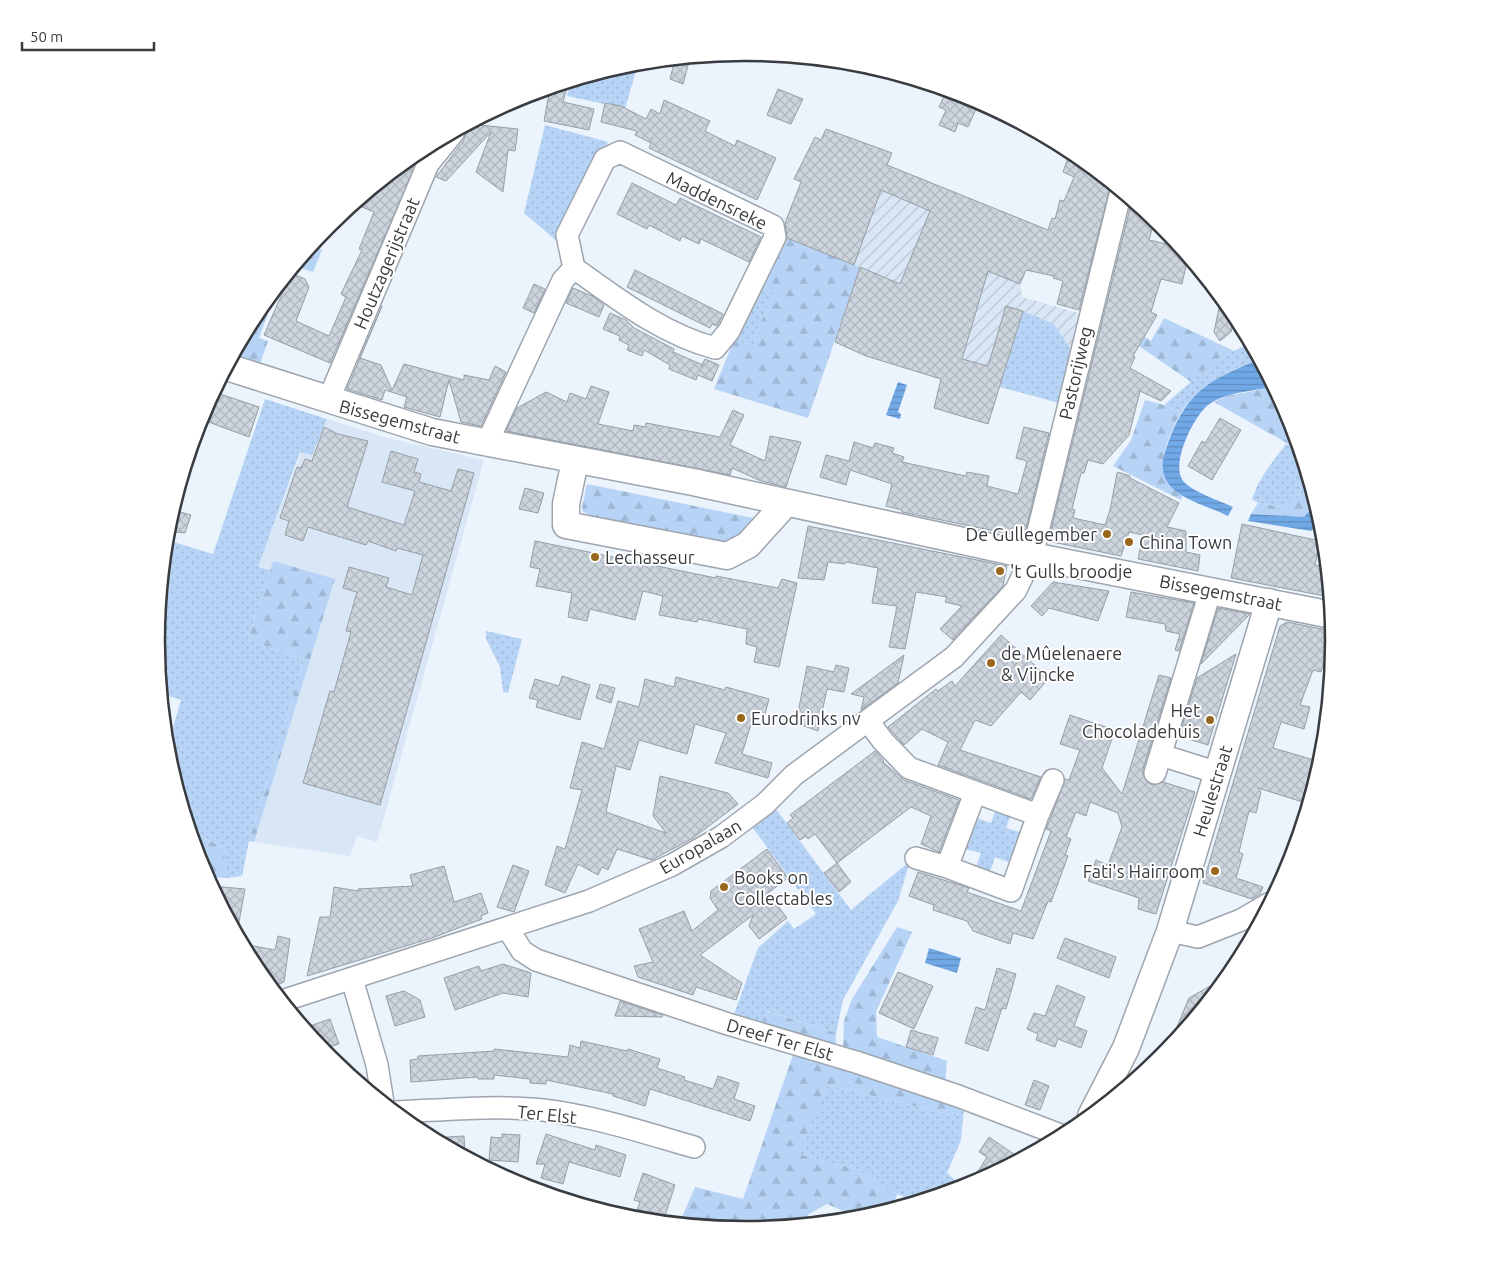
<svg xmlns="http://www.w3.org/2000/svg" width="1491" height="1283" viewBox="0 0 1491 1283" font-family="Ubuntu,sans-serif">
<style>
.built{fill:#d9e6f6}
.industrial{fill:url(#industrial-furrows)}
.grass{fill:url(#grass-dots)}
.forest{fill:url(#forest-firs)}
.water{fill:url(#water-rules)}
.building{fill:url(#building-cross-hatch);stroke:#969ea6}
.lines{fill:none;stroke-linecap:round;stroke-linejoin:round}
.minor-casing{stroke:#9ea5ae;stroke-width:24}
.tertiary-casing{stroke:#9ea5ae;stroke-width:29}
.minor{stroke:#fff;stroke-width:21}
.tertiary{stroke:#fff;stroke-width:26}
.poi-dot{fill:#99671b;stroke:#fff;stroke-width:2}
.labels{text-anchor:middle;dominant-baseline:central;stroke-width:4;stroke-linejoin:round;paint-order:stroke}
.street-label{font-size:18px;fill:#383b3f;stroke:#fff}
.poi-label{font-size:18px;fill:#383b3f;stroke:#fff;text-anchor:start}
.rim{fill:none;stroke:#383b3f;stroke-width:2.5}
</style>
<defs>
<pattern id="industrial-furrows" width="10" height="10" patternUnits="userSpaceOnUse" patternTransform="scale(1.25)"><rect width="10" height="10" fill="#d9e6f6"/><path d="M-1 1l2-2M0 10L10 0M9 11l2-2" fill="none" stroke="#bbc6d4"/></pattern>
<pattern id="grass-dots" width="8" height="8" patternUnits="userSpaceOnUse" patternTransform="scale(1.25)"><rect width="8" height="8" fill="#b7d4f6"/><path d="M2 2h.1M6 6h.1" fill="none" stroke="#9eb7d4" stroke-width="1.8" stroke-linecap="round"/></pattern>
<pattern id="forest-firs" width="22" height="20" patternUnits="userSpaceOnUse" patternTransform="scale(1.25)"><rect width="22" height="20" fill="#b7d4f6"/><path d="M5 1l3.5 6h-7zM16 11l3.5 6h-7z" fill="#9eb7d4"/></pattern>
<pattern id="water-rules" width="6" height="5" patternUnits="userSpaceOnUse" patternTransform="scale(1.25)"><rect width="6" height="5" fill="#71a9e7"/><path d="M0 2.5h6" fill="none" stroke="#5e8bbd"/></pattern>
<pattern id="building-cross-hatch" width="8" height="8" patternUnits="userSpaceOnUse" patternTransform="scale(1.25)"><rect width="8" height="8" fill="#ccd4dd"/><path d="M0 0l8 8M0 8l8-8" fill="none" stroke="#b0b7bf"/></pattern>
</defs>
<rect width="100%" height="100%" fill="#ebf3fc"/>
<path class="built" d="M327,419l64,20 93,21 -107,382 -20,-6 -7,20 -96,-14 81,-262 -62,-19 -3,9 -12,-3 43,-115 11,3z"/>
<path class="industrial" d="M821,138l222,90 -23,56 2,13 60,17 -10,38 -49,-41 -35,113 -54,-16 7,-29 -75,-23 -31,-14 25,-75 -79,-31z"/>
<path class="grass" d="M638,63l-13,46 -20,-7 -1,2 -37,-8 3,-14z
M545,125l63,17 -50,100 -34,-29z
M760,283l14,10 -19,43 -1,10 -20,-6z
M1023,311l31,13 18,28 -13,51 -59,-16z
M1251,343l9,18c-26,3 -65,30 -79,52l-17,-8 56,-48z
M265,399l62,20 -15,36 -12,-3 -42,115 12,3 -22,70 56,20 -55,181 -7,35 -16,2 -2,-30 -34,-17 -22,-75 -1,-8 14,-48 -19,-6 -5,-53 10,-101 46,14z
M1286,444l6,2 6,-2 13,42 -25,22 -28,-5 -6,-4 6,-15 10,-16z
M486,631l36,8 -14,54 -5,-1 -3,-25 -14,-28z
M776,809l75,101 59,-49 -12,40 -55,99 -7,33 -69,-22 -6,15 -28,-9 25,-69 30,-27 6,8 22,-15 -63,-86z
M996,809l15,5 -5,14 17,5 -12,30 -16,-6 -5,15 -14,-5 5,-14 -17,-4 10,-32 17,6z
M828,1085l127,31 9,-9 -3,33 -14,33 14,12 -4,5 -40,12 -20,-8 -41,-25 -59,-15z"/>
<path class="forest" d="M781,236l79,31 -52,151 -94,-29 20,-49 20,6 1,-10 19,-43 -14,-10z
M312,245l10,5 -9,22 -18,-6z
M277,288l-18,50 9,3 -8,23 -26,-9 22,-41z
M1164,318l70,33 -14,6 -29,25 -52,-36 6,-9 6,4z
M1274,387l16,29 8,28 -6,2 -78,-44 12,-6z
M1145,400l19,5 17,8c-11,18 -27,55 -10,73 3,3 8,6 12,9l-2,5 -68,-34 18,-26z
M587,484l20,4 151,31 -13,12 -18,11 -133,-25 -11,-5 -1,-5z
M1311,486l5,18 -12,13 -53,-3 7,-11 28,5z
M273,561l62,18 -81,263 -5,-1 55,-181 -56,-20z
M190,831l34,17 2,30 -20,-2z
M897,927l15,5 -36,80 1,25 70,24 -2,24 -102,-34 1,-30 8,-22z
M766,1011l70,22 -1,15 -74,-22z
M794,1052l170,55 -9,9 -127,-31 -30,69 58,15 41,25 -5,15 -30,10 -35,-15 -18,10 -9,11 -54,5 -67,-6 16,-37 48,12z"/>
<path class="water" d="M1260,361l14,26c-21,4 -48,5 -66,18 -15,12 -40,63 -23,78 9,9 35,18 48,24l-5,9c-17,-9 -48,-16 -60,-33 -9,-14 -5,-25 0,-40 13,-36 28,-55 64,-72 9,-4 18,-9 28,-10z
M898,382l9,3 -9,27 3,2 -1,5 -14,-4z
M1316,504l6,19 -11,8 -63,-10 3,-7 53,3z
M929,948l32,10 -4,15 -32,-10z"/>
<path class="building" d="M690,58l-7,26 -13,-5 5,-20z
M568,83l-5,19 31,7 -5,21 -45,-9 6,-33z
M778,89l25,10 -12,25 -24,-9z
M947,90l32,12 -11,25 -10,-4 -3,9 -16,-7 7,-15 -7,-3z
M664,100l46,21 -5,10 30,15 2,-6 39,18 -19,42 -108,-52 2,-5 -16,-8 2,-4 -36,-9 4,-19 16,3 25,13 5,-10 9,5z
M470,124l48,5 -3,22 -7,-1 -5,42 -27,-20 15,-40 -45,49 -10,-4 28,-37 2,-11z
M826,129l66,24 -5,12 161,65 4,-12 3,1 5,-19 4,1 10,-24 -11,-5 6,-17 15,6 27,22 -32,127 -22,-6 6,-23 -10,-3 1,-2 -28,-6 -6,14 -32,-13 -26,88 26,7 18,-60 17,5 -35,113 -54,-16 7,-29 -75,-23 -31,-14 25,-75 40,17 30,-73 -49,-21 -27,75 -67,-27 -2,-15 16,-41 -7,-3 21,-42 6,3z
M422,150l-92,213 -66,-28 27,-62 14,6 4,8 -13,34 33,15 17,-39 -5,-3 21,-44 -3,-1 15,-37 -19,-8z
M632,183l44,22 4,-7 81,39 -12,25 -48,-23 -2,5 -17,-8 -2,5 -31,-16 -2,4 -30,-15z
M1132,200l23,19 -6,21 31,7 8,10 -6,27 -21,-5 -10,33 6,3 -24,41 2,1 -5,11 41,23 -10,10 -21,-10 -11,44 -26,29 -15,-4 -4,13h-3l-9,36 3,1 -2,8 32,7 5,-15 7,-37 1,-1 12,4v2l49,25 -12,24 19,4v21l14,3 -2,16 -60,-12 5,-24 -14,-3 -8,24 -69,-14 -3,-4z
M635,270l88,44 -6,12 -5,-2 -2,4 -83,-41z
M534,284l11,5 -11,24 -11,-5z
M573,288l19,8 12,9 -5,12 -33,-14z
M382,306l-22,52 21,7 11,25 12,-26 60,16v-5l25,5 6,-14 11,6 -25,54 -20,-4 -12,-42 -9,37 -36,-10 3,-10 -22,-7 -3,10 -35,-11z
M1219,308l16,6 -4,18 -11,9 -6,-9z
M610,313l16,7 8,8 40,21 -1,3 30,13 -2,2 4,-8 14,6 -7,16 -14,-6 -2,5 -27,-11 1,-4 -26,-15 -2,6 -15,-6 2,-5 -10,-5 1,-4 -17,-7z
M591,386l18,6 -11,32 35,7 1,-6 11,2 1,-4 74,14 13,-27 11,5 -14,30 35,16 5,-25 31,6 -15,45 -25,-6 -29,-13 -2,7 -224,-44 11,-23 29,-16 21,10 3,-9 16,6z
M214,392l45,15 -10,30 -46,-17 2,-4 -3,-1z
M1220,418l21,12 -29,50 -24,-14 14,-25 3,2z
M324,427l14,7 30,7 -21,66 57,18 11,-34 -33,-9 9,-31 27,8 -4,13 7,2 -2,8 32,9 7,-22 16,4 -94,332 -77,-22 27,-92 4,1 17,-60 -5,-1 11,-39 -14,-4 6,-21 40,11 -3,9 26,8 11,-40 -26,-7 -1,3 -28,-10 -2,4 -58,-18 -5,14 -18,-6 4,-14 -9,-3 17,-51 4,1 4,-9 7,2z
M1024,427l25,6 -25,104 -122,-25v-2l-16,-4 6,-22 -42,-14 -4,15 -26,-8 6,-22 23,6 5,-19 19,6 2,-5 19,5 -2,5 12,4 -2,5 64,14 1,-4 22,4 -2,10 31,8 9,-33 -11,-3z
M525,488l19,5 -6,20 -19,-4z
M173,510l18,5 -6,18 -18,-2z
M1242,524l78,17 -5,24 12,2 3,30 -99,-19z
M808,526l199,40 -4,20 -50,54 -13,-11 22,-23 -17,-4 2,-5 -31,-5 -11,57 -16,-2 8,-41 -25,-3 6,-35 -32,-6 -1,2 -17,-2 -4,18 -26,-2z
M535,541l181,37v-2l62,12 4,-9 15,4 -18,84 -25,-5 3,-15 -11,-3 1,-15 -49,-10 -1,3 -38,-7 4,-19 -20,-5 -8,29 -45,-11 -3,12 -19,-4 4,-24 -36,-7 4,-17 -10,-2z
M1053,582l56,9 -11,30 -49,-13 -7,8 -11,-10z
M1131,592l63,11 -15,48 -4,-1 5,-16 -14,-3 -1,-7 -39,-7z
M1218,608l32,6 -49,50z
M1287,622l45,9 -11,41 -8,-2 -13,35 10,2 -6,22 -23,-7 -8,26 48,14 -12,42 -51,-16 3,4 -5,21 -7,-2 -10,41 4,2 -7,24 27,9 -3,7 -8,5 -49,-16 77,-257z
M1001,635l48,43 -19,22 -9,-8 -30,34 -16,-6 -15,30 81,27 -10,22 -93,-34 10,-23 -26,-13 -18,16 -16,-18 48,-38 2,2 14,-10 3,5z
M1236,654l-28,91 -29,-9 18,-58z
M904,655l-6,28 -37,27 3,-13 -13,-3z
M836,665l13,3 -5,24 -17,-3 -9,42 -22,-8 11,-57 27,6z
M1159,675l12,3 -28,91v7l9,9 11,-3 32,10 -39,122 -18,-5 1,-11 -51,-17 8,-21 12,5 14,-38 -4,-14 -28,-11 -4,14 -10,-4 -10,25 5,2 -6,16 3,1 -17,46 -3,-1 -15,38 -20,-6 -3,11 -37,-13 -6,-10 -34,-11 1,-5 -25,-9 9,-24 51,16 -2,4 54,19 30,-80 -5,-2 4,-9 15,-41 4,1 11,-30 -20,-6 10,-29 45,15 -13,38 20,26z
M562,676l28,9 -10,35 -44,-13 2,-7 -9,-2 6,-19 24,7z
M676,677l49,13 1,-3 43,12 -4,15 -10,-3 -13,43 30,9 -4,15 -53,-15 11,-30 -31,-9 -8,30 -48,-14 -9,30 -14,-4 -10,46 60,21 -13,-17 7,-40 68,17 10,11 -45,34 -41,22 -35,-11 -9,21 -6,-3 -4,8 -20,-11 -13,29 -20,-8 12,-39 8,3 17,-59 -12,-2 12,-46 22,7 14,-48 21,6 6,-28 29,8z
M600,684l15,4 -4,15 -15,-5z
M875,751l9,10 -1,1 21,18 55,20 -20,52 -18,-8 10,-28 -20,-9 -74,56 14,19 -12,10 -15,-19 13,-10 -22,-29 -7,5 -2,-3 -6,4 -13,-17 6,-5 -3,-3z
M767,849l21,29 -20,15 19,25 -28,21 -10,-13 4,-11 -53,40 42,28 -6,17 -40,-13 -3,8 -55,-18 -4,-11 19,-4 -14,-33 45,-18 8,20 26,-21 -8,-12 1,-7z
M513,865l16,6 -15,41 -17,-5z
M444,866l10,36 27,-9 7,20 -7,3 1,3 -50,19 -125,38 13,-59h10l4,-30 24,4v-2l55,-3 -3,-11z
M212,886l33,3 -8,44 -16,-29z
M278,936l12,3 -6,43 -13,5 -15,-19 -13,-24 32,6z
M1065,938l51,19 -7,21 -52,-20z
M503,964l28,9 -3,24 -25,-4 -48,17 -11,-32 35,-12 2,5z
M997,968l19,6 -10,35 -4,-1 -14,43 -23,-8 11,-36 9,3z
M898,972l35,14 -19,43 -35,-16z
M1228,976l-53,67 -4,-2 18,-43z
M1057,985l28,12 -11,29 13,5 -6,17 -23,-9 -3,8 -19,-7 2,-6 -11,-5 7,-16 11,3z
M404,991l16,9 5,17 -30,9 -9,-30z
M620,1001l43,14 -1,2 -47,-1z
M330,1019l9,25 -17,5 -18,-21z
M911,1030l27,8 -5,17 -27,-8z
M581,1041l46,10 1,-2 32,10 -3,9 28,9 -1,3 29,9 5,-13 21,7 -5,16 21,7 -5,15 -100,-32 -5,17 -32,-10v-2l-67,-14v4l-16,-1v-4l-36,-4v4h-16v-2l-67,5 -1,-22 8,-1v-3l77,-5 -1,-2 74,8 2,-12 10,3z
M1034,1080l15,6 -9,24 -15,-5z
M502,1134l18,1 -2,27 -29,-2 2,-23 11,1z
M546,1134l49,16 1,-5 30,10 -6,22 -51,-15 -6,22 -22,-6 4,-14h-9z
M464,1136l1,20 -35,-18z
M989,1137l32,22 -53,28 19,-30 -8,-5z
M643,1173l32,12 -12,37 -27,-9 4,-11 -6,-2z"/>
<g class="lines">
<defs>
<path id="minor" d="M620,152l153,74 2,11 -46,94 -14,17c-53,-14 -97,-49 -141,-80l-7,-33 38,-76z
M328,401l100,-237 26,-32
M487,443l76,-163 11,-12
M868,721l15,20 26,27 129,47
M1161,755l57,18
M1155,773l56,-184
M916,858l31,9 64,24 27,-76 15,-35
M947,867l28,-74
M508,929l14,22 14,9 192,64 128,38 102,34 105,40
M1170,931l28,6 43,-17 29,-17
M352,979l25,86 6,38
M282,1001l307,-100 83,-36 49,-28 44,-33 29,-29 160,-118 62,-67 16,-34 89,-365
M395,1112c49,-2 100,-7 148,-2 51,6 102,23 151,37"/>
<path id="tertiary" d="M227,367l205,65 261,50 339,74 300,59
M575,461l-9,43v21l161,31 21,-11 38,-42
M1091,1116l35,-68 44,-117 99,-329"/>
</defs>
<use href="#minor" class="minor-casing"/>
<use href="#tertiary" class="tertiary-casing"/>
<use href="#minor" class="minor"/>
<use href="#tertiary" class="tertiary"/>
</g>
<g class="poi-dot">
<circle cx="1107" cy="534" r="5"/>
<circle cx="1129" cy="542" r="5"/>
<circle cx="595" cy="557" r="5"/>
<circle cx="1000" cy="571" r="5"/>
<circle cx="991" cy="663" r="5"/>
<circle cx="741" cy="718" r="5"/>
<circle cx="1210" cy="720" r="5"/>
<circle cx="1215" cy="871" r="5"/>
<circle cx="724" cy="887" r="5"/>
</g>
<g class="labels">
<g class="street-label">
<text transform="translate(717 200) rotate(26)">Maddensreke</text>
<text transform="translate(386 263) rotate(-67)">Houtzagerijstraat</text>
<text transform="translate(1075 373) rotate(-77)">Pastorijweg</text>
<text transform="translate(400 421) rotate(15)">Bissegemstraat</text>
<text transform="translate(1221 592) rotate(11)">Bissegemstraat</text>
<text transform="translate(1212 791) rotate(-73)">Heulestraat</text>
<text transform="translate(700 846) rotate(-30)">Europalaan</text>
<text transform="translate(780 1039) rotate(16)">Dreef Ter Elst</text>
<text transform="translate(547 1114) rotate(6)">Ter Elst</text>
</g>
<g class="poi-label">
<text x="1097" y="534" text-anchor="end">De Gullegember</text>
<text x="1139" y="542">China Town</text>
<text x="605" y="557">Lechasseur</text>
<text x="1010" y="571">'t Gulls broodje</text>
<text x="1001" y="653">de Mûelenaere<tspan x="1001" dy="21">&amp; Vijncke</tspan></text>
<text x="1200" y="710" text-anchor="end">Het<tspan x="1200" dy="21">Chocoladehuis</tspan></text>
<text x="751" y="718">Eurodrinks nv</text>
<text x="1205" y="871" text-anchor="end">Fati's Hairroom</text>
<text x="734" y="877">Books on<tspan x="734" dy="21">Collectables</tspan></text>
</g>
</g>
<path d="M0 0H1491V1283H0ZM165 641a580 580 0 1 1 1160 0a580 580 0 1 1-1160 0Z" fill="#fff" fill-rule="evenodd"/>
<path class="rim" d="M165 641a580 580 0 1 1 1160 0a580 580 0 1 1-1160 0Z"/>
<path d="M22 42v8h132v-8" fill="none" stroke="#383b3f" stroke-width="2.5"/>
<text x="30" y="42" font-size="15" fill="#383b3f" stroke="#ffffff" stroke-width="4" paint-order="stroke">50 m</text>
</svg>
